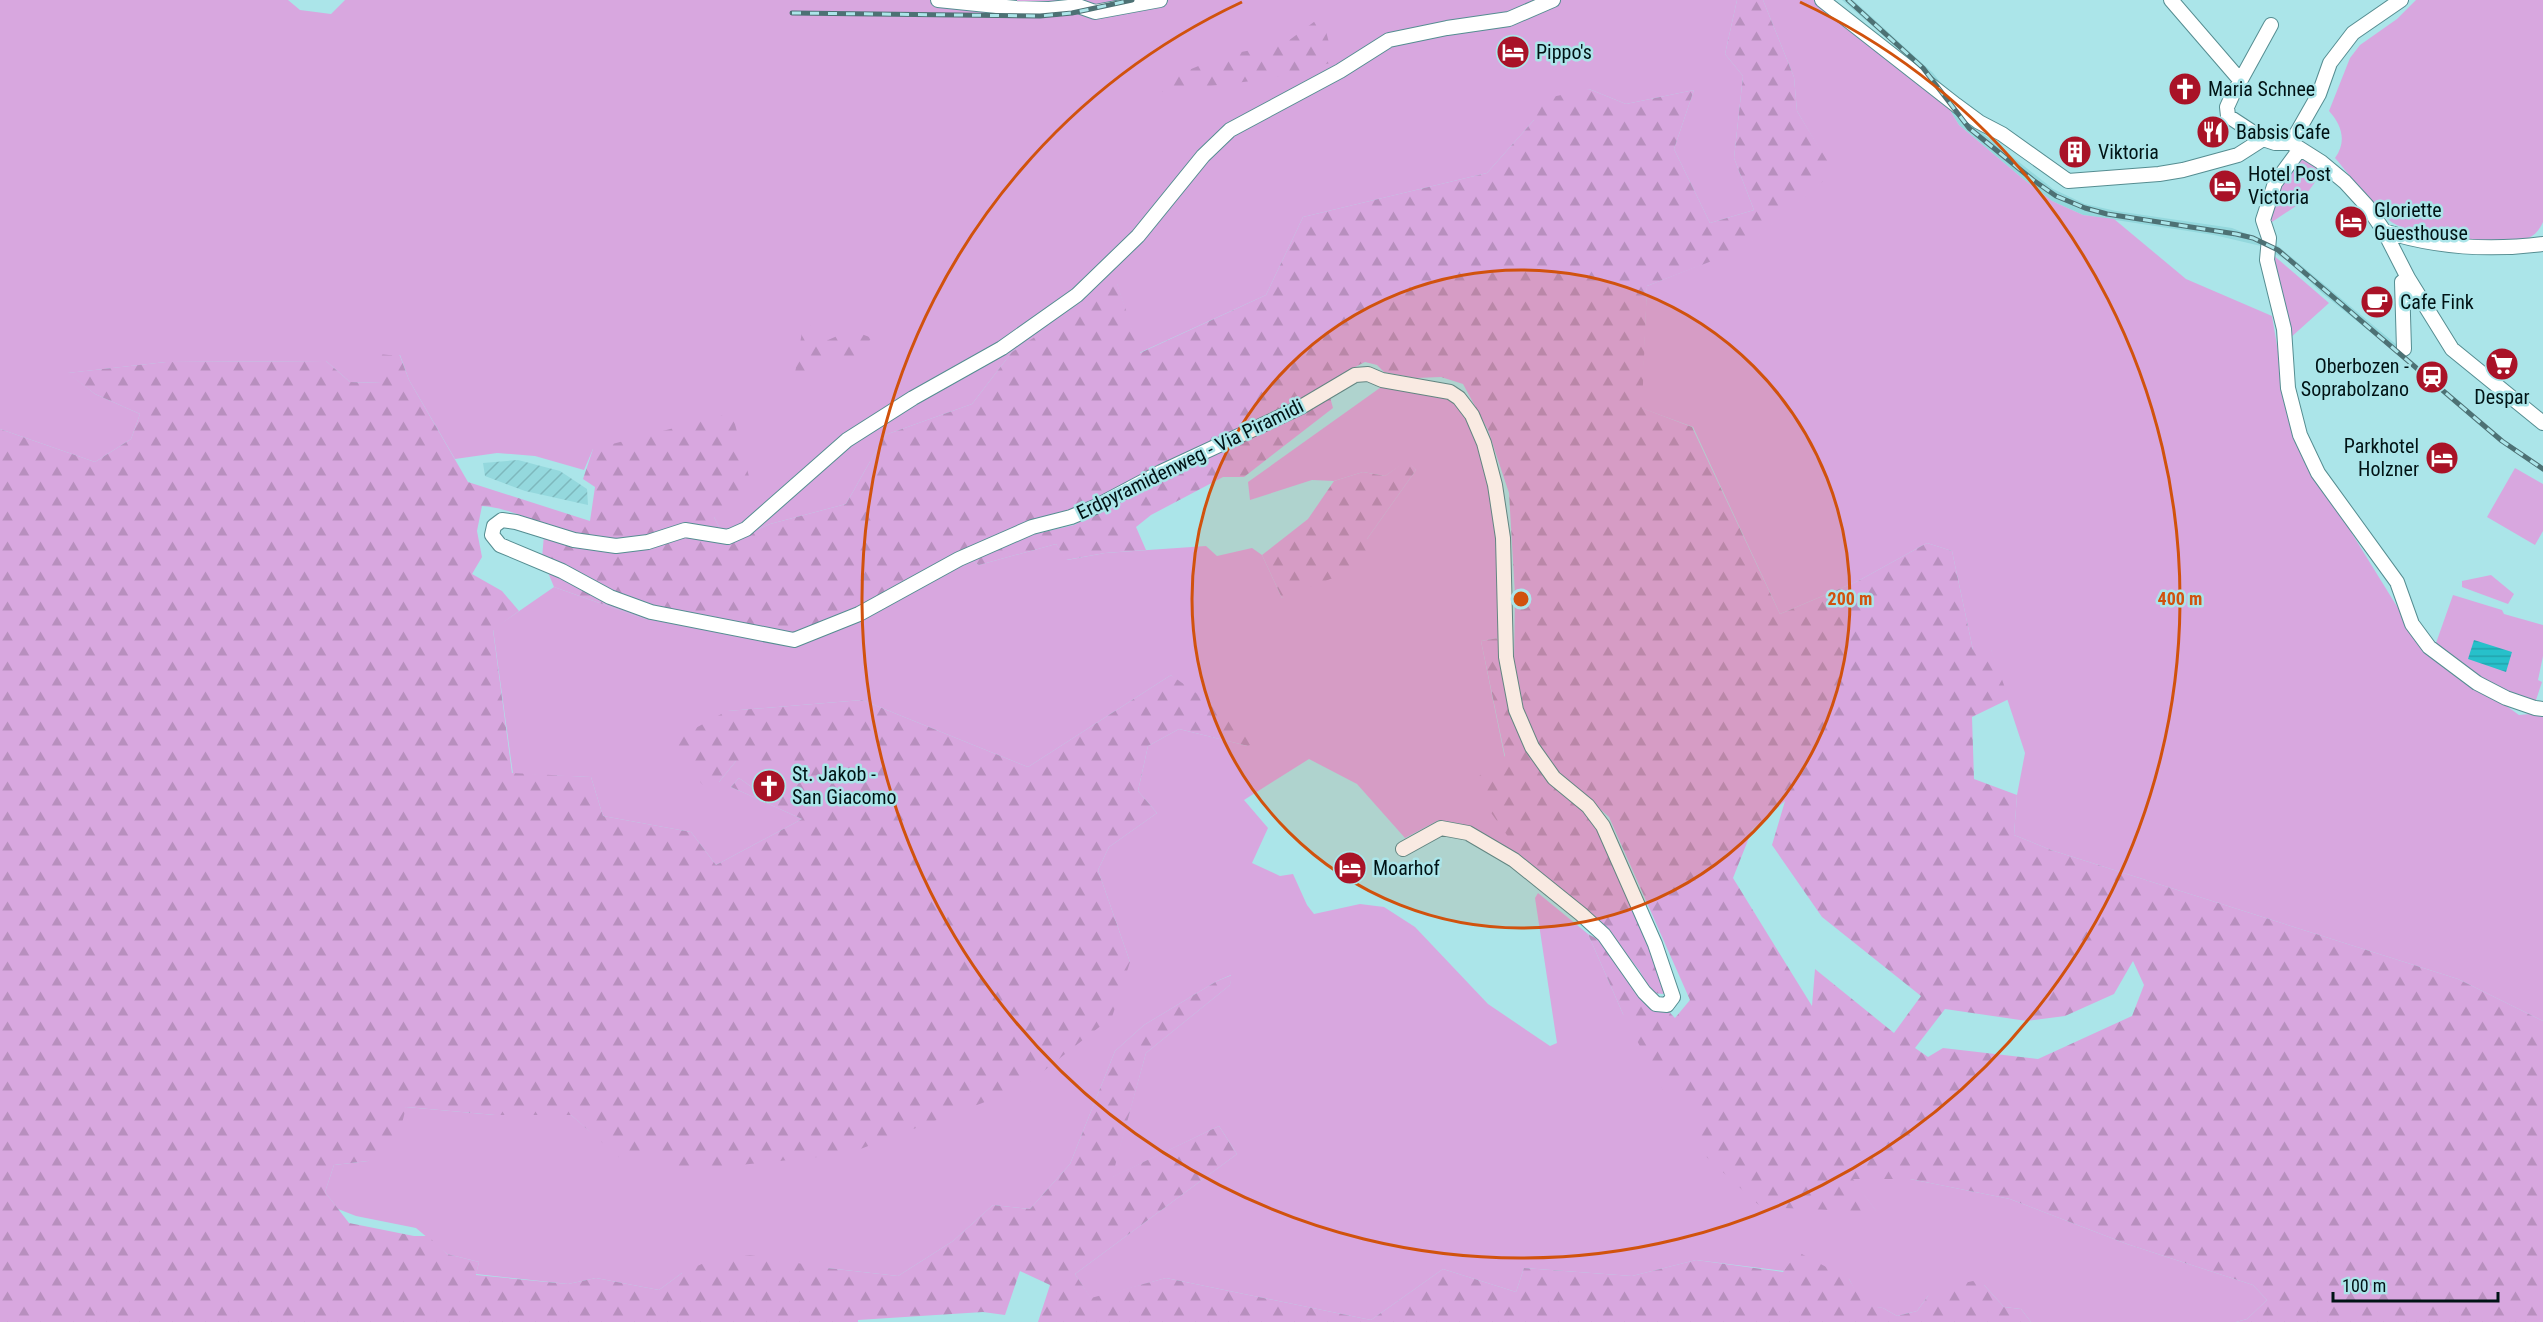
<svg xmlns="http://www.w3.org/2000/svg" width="2543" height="1322" viewBox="0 0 2543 1322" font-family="'Roboto Condensed',sans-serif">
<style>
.built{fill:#94d8dd}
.industrial{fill:url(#industrial-furrows)}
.green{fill:#d8a7df}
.forest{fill:url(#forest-firs);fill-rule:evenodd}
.water{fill:url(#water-rules)}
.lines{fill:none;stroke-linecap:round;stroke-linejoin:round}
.street-casing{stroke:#558d91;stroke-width:16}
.street{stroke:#fff;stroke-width:14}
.rail-casing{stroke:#4d7174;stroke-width:5}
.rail{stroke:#abe5e9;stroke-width:3;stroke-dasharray:9;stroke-linecap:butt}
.ring{fill:none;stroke:#d1520d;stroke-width:3}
.labels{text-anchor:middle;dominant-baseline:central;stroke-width:5;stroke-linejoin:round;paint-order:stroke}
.poi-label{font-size:20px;fill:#001315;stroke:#abe5e9;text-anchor:start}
.street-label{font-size:20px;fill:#001315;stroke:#abe5e9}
.centre{fill:#d1520d;stroke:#abe5e9;stroke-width:3}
.ring-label{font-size:18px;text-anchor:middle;font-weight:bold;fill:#d1520d;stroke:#abe5e9;stroke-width:5;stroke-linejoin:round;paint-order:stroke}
</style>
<defs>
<pattern id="industrial-furrows" width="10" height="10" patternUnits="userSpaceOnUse" patternTransform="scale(1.5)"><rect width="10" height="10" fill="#94d8dd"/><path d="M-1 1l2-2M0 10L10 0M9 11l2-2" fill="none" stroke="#7eb8bd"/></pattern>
<pattern id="forest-firs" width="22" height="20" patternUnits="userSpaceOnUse" patternTransform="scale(1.5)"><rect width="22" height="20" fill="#d8a7df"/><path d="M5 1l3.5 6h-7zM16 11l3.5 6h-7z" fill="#b88fbe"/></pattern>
<pattern id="water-rules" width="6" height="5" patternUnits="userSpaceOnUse" patternTransform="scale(1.5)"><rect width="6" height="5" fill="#27c0ca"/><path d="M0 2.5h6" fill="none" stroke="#21a4ad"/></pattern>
</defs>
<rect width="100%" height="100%" fill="#abe5e9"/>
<path class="built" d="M1842,0h11l80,73 11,14z
M1947,105l106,84 32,15 31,7 116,17 46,18 120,100 -4,5 -72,-58 -34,-32 -27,-15 -47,-11 -131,-20 -31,-14 -30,-23 -63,-53z"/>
<path class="industrial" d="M518,460l42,11 27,18 1,16 -63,-14 -40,-15 -2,-13z"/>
<path class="green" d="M0,0h288l12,10 31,4 14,-14h1392l-12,54 18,22 -9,82 20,52 -44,13 -36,-74 20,-59 -68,14 -37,-15 -55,31 -47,53 -184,44 -37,78 -127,58 -22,-69 -105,68 -40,52 -87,31 -39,69 -76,20 -43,19 -13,-26 -121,-68 -9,21 -49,-14 -38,-3 -42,6 -46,-79 -9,-25 -18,28 -32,-1 -24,-21 -160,1 -98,11 27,21 45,20 -9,25 -36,23 -95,-33z
M1763,0h59l125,105 12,20 63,53 30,23 31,14 31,4 72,60 86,37 19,113 28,51 82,133 22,33 96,69 24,-2v308l-85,-42 -407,-129 -37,-15 3,-40 8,-42 -34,-103h-18l-21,-99 -25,-8 -69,38 -78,33 -87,-187 -52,-19 6,-122 96,-38 90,-76 -36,-61 -3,-34z
M2416,0h127v222c-2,5 -6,11 -11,14 -22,14 -117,1 -139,-13 -18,-12 -42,-47 -58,-65 12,-16 7,-33 -6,-47l21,-53 10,-13 37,-26z
M2300,153l24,17 -25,34 -30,20 8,-40z
M2272,254l57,49 -40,36z
M1384,385l66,12 9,8 3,10c33,16 39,183 42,222l-23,4 45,221 -64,-38 -23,-4 -34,18 -48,-54 -48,-25 -65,41 24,28 -16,35 28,13 13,-2 14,31 7,9 46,-10 24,3 31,20 73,77 62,42 7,-3 -22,-145 3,-5 50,41 35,80 79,80 174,117 -24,-32h58l100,20 117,45 126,41 14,15 -20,19 -11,3h-205l-10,-13 -17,-2 -20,-22 -56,11 -11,15 -20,5 -14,-8 -20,-2 -14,-27 -153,-19 -64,16 -108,-8 -8,24 -73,-23 -72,51 -205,-42 -75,21 -16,-25 162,-120 -18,-28 -108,52 35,-125 84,-68 1,-10 -14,6 -73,44 -29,26 -45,113 -40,45 -37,-4 -40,36 -55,35 -71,-8 -145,5 -23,17 -63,-12 -28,6 -92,-10 3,-12 -32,-8 -31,-26 -60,-12 -18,-7 -13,-17 9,-27 34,-4 38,-54 89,8h76l21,18 538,-171 -32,-92 11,-23 48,-34 -19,-22 10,-45 31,-17 69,17 -77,-71 -143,92 -166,-67 -134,11 -9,71 17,-21h75l-33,37 -18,-5 -21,-15 -8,9 71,32 -86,46 -25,-33 -88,-16 -12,-39 -78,-3 -20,-145 61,-42 88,31 147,27 181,-85 9,5 77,-21 11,16 38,-7 101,-7 11,10 35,-8 10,7 20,43 85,-59 49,-69 -9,-9 -22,15 -22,-4 -29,9 -22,-1 -62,20 -2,-18z
M2515,468l28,16v47l-8,14 -48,-28z
M2491,575l23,19 -6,10 -46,-17v-6z
M2453,595l49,15 2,4 39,11v31l-5,24 4,2 -6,18c-33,1 -76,-36 -100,-57z"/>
<path class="forest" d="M1737,0h26l31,77 3,34 37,61 -91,77 -96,37 -5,122 50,19 88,187 78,-33 69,-38 25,8 21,99 18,-1 18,50 -37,18 2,62 43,16 -3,40 37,15 407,129 85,42v301h-307l11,-3 20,-19 -14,-15 -126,-41 -117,-45 -100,-20h-57l24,33 -116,-5 -61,-56 2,-56 -39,-5 -40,-76 -35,-80 13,7 74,77 15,-18 -81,-183 -19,-17 -32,-24 -22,-31 -15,-40 -7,-42 1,-68 -6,-102 -21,-63 -25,-46 -22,-7 -25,1 -32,-6 -7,-7 -12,-3 -18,9 -49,32 -228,110 -216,99 -65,22v12l-147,-28 -88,-31 -12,-29 2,-23 28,8 115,-8 40,8 43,-19 76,-20 39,-69 87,-31 40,-52 105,-69 23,70 126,-58 37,-78 184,-44 47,-53 4,-20 51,-11 37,15 68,-14 -20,59 36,74 44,-13 -20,-52 9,-82 -18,-22zM1785,801l-13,44 50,72 99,79 -27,37 -79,-64 -3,37 -79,-128 19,-48zM2133,961l11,24 -12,31 -94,43 -95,-11 -15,9 -13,-9 30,-39 82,12 38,-5 49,-22z
M1322,16l12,46 -66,17 -115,14 14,-14 58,-24 59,-11z
M804,320l24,20 23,-10 21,8 -20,21 -20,2 -23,20 -15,-2z
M378,354l22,2 9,24 59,102 122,39 5,-34 -12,-8 10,-30 139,-36 19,71 -37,33 8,16c-48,4 -101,17 -148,3 -31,-9 -60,-28 -92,-30l-5,25 5,26 -10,17 30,17 17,20 -26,19 19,143 79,4 12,39 88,16 25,33 86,-46 -71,-32 8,-9 21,15 18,5 32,-37h-74l-17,21 -15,4 -38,-42 61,-33 135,-11 166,67 143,-92 91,65 -14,6 -69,-17 -31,17 -10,45 19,22 -48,34 -11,23 32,92 -18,55 -90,71 -175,66 -155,16 -30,-6 -2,-17 -38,13 -51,-45h-76l-89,-8 -9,37 -29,17 -34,4 -9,27 24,31 65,13h14l19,18 32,8 -3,13 92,9 28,-6 63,12 23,-17 24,-11 44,-7 77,13 71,8 55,-35 40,-36 37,4 40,-45 45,-113 29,-26 73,-44 15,-6 -2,10 -84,68 -34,124 107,-51 18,28 -162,120 16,24 75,-20 205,42 72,-51 73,23 8,-24 108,8 64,-16 87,12 15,-20 51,27 15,26 19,3 14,8 20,-5 11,-15 12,-8 33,-7 11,4 20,22 17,2 10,13h-993l12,-37 -30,-14 -15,44 -22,-3 -125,8v2h-858v-893l95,33 36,-23 9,-25 -45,-20 -28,-21 99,-11 160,-1 24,21 31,1z
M1330,397l3,11 -89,69h-21l-72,38 -15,12 10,23 -41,3 -39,7 -10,-16 -77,21 -9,-5 65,-26 39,-9 93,-50 138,-62z
M1407,460l9,10 -49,69 -1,26 -84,33 -20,-43 46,-36 26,-38 29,-9 22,4z
M1504,637l-2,21 49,123 33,32 13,16 54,114 15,46 -3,5 -11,-1 -13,-23 -40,-50 -73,-58 -56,-79 35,-27 -24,-115z"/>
<path class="water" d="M2474,640l38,12 -6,20 -38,-13z"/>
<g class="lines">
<defs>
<path id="street" d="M938,0l78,8 33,1 29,-3 17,6 65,-12
M1822,0l134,105 23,17 23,12 66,47 91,-7 24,-4 55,-15 25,-16
M2171,0l69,80
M2271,25l-39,71 -5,11 1,9 35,23 12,4h16l30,19 24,20 22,24 17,25 24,47 44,71 91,74
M2291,143l28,-49 11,-31 23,-30 48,-33
M2300,149l-25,34 -12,37 6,18 -2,22 17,69 4,59 12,47 18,38 79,109 15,42 17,23 48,36 29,15 29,10 8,1
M2384,231c53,17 104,20 159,13
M2404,349l-2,-67 6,-4
M1403,849l38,-21 27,5 46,27 67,54 23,21 40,57 12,12 11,1 6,-8 -18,-53 -52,-118 -15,-20 -34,-28 -22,-31 -16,-37 -10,-53 -3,-119 -8,-53 -11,-42 -12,-28 -13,-17 -9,-6 -68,-12 -14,-6 -13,1 -54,32 -140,65 -66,35 -24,10 -39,10 -73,32 -100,55 -65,26 -143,-28 -41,-15 -48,-26 -62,-26 -8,-10 2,-9 8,-6 14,2 58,18 42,6 32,-4 37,-12 43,7 18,-8 101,-89 66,-42 89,-50 75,-53 61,-59 65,-80 27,-26 110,-59 49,-31 58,-12 62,-9 44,-19"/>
</defs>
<use href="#street" class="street-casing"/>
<use href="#street" class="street"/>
<defs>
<path id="rail" d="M1848,0l75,68 46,60 64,52 23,16 29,12 22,6 129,20 17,4 25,12 224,191 41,28
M792,13l248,3 32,-3 60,-13"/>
</defs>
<use href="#rail" class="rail-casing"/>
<use href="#rail" class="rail"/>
</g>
<circle cx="1521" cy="599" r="329" fill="#d1520d" fill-opacity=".12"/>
<g class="ring">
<circle cx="1521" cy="599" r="329"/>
<path d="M1800 2A659 659 0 1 1 1242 2"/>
</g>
<defs>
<symbol id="hotel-disc" viewBox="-11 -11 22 22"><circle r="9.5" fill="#a91227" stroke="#abe5e9"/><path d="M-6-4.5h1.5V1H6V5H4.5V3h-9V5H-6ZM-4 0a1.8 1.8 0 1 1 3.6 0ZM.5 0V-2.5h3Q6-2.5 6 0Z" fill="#fff"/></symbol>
<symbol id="church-disc" viewBox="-11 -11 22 22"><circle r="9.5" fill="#a91227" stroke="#abe5e9"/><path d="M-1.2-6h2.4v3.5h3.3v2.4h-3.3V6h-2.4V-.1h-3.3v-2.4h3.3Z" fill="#fff"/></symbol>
<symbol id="restaurant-disc" viewBox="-11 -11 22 22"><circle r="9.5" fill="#a91227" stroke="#abe5e9"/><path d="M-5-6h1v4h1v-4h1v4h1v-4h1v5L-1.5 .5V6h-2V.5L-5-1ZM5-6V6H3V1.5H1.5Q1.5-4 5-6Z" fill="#fff"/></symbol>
<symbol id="building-disc" viewBox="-11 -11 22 22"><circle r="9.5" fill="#a91227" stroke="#abe5e9"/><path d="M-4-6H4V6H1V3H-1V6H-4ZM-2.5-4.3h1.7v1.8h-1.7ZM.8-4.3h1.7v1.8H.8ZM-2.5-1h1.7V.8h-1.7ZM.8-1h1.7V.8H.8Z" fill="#fff"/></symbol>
<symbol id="cafe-disc" viewBox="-11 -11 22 22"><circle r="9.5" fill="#a91227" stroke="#abe5e9"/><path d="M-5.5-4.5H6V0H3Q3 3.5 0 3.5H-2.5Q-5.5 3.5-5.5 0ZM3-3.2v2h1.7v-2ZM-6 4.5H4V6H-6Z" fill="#fff"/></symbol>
<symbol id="supermarket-disc" viewBox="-11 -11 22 22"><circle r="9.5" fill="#a91227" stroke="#abe5e9"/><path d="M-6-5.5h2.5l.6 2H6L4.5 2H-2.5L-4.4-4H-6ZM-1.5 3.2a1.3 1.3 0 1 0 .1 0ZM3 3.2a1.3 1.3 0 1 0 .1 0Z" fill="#fff"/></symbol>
<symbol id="station-disc" viewBox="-11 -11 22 22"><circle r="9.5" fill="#a91227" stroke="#abe5e9"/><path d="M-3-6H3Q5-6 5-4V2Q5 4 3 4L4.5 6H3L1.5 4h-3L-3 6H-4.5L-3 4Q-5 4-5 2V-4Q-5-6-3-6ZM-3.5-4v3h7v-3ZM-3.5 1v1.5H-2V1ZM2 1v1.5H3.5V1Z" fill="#fff"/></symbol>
</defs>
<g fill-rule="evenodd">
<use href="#hotel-disc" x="1494" y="33" width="38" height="38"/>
<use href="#church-disc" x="2166" y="70" width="38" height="38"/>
<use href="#restaurant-disc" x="2194" y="113" width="38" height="38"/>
<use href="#building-disc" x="2056" y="133" width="38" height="38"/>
<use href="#hotel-disc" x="2206" y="167" width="38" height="38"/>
<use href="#hotel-disc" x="2332" y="203" width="38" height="38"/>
<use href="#cafe-disc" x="2358" y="283" width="38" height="38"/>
<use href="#supermarket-disc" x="2483" y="345" width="38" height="38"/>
<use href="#station-disc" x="2413" y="358" width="38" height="38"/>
<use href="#hotel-disc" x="2423" y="439" width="38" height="38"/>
<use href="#church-disc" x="750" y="767" width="38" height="38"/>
<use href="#hotel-disc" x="1331" y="849" width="38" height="38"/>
</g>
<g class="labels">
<g class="poi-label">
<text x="1536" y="52">Pippo's</text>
<text x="2208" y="89">Maria Schnee</text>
<text x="2236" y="132">Babsis Cafe</text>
<text x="2098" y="152">Viktoria</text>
<text x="2248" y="174">Hotel Post<tspan x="2248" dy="23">Victoria</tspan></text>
<text x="2374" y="210">Gloriette<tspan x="2374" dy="23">Guesthouse</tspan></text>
<text x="2400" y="302">Cafe Fink</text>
<text x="2409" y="366" text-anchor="end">Oberbozen -<tspan x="2409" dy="23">Soprabolzano</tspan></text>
<text x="2502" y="397" text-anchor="middle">Despar</text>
<text x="2419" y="446" text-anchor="end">Parkhotel<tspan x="2419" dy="23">Holzner</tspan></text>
<text x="792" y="774">St. Jakob -<tspan x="792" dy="23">San Giacomo</tspan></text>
<text x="1373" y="868">Moarhof</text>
</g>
<g class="street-label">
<text transform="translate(1190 459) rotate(-26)">Erdpyramidenweg - Via Piramidi</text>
</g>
</g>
<circle cx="1521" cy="599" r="9" class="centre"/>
<g class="ring-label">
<text x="1850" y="605">200 m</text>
<text x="2180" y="605">400 m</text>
</g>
<path d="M2333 1292v9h165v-9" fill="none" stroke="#001315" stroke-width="3"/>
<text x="2342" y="1292" font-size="18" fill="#001315" stroke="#abe5e9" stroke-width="4.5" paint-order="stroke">100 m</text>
</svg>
